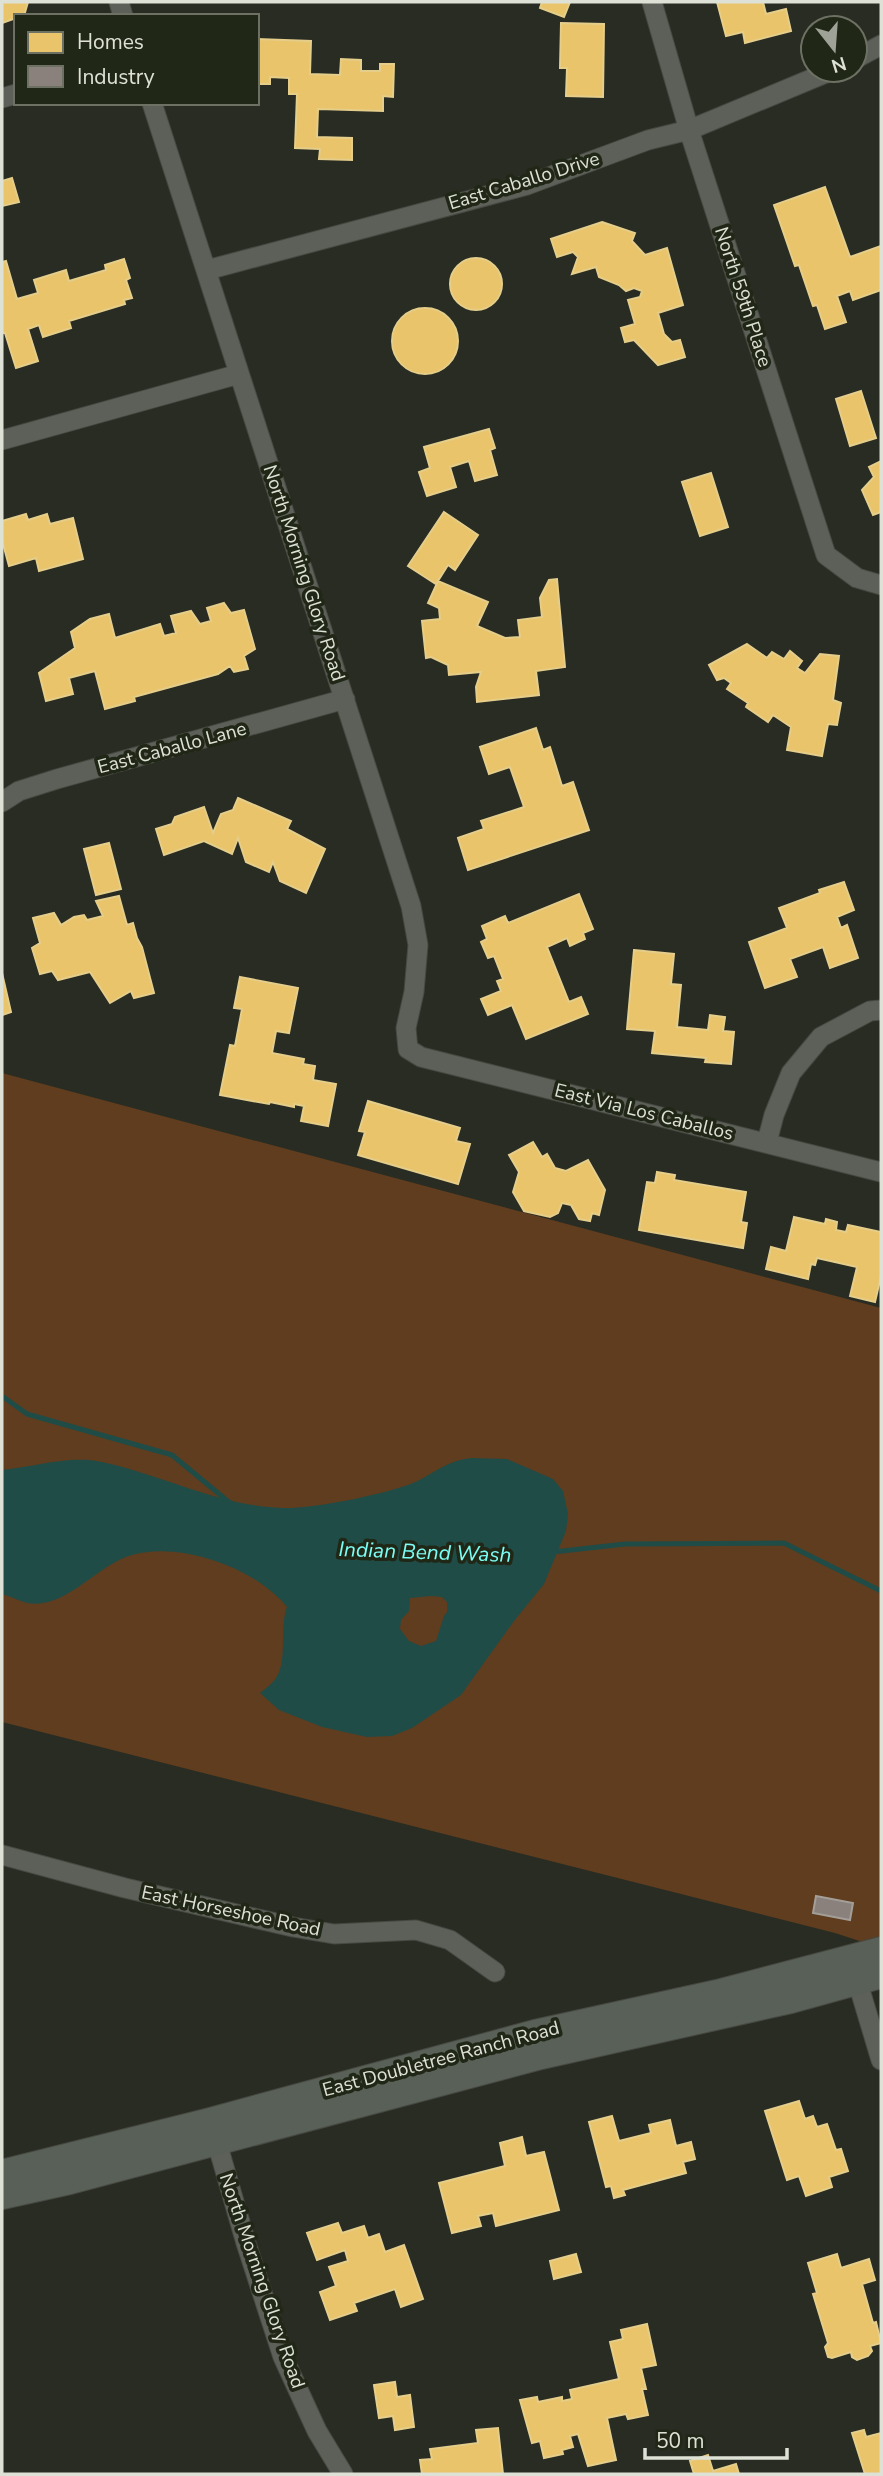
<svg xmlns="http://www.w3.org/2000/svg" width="883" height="2476" viewBox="0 0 883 2476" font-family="'Nunito Sans',sans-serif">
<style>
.green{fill:#5f3d1e}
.water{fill:#204c47;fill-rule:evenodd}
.homes{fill:#e9c46a;stroke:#e5cd8a;stroke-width:2}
.industry{fill:#8a817c;stroke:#a39e97;stroke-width:2}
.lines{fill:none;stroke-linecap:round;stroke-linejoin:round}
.stream{stroke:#204c47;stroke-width:5}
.street-casing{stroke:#464941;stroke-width:21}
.secondary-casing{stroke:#464941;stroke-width:28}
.street{stroke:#5d6059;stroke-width:19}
.secondary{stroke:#596057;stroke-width:26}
.labels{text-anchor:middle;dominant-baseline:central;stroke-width:7;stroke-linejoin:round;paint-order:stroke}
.street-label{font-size:19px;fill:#dde1d6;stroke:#212716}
.water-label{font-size:21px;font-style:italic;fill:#7bfef5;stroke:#212716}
</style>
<rect width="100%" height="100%" fill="#292c23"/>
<path class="green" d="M2,1073l879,235v640l-46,-15 -833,-211z"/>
<path class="water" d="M471,1458l36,1 46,20 10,12 5,23 -2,17 -22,53 -30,37 -53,74 -49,33 -20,8 -25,1 -45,-10 -43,-17 -19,-17c5,-4 12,-9 16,-15 12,-18 3,-50 11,-71 -32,-39 -106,-66 -155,-52 -36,10 -66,55 -105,48 -8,-2 -17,-7 -25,-9v-124c32,-3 68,-15 100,-8 61,13 117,44 180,46 31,1 97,-13 126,-23 24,-9 36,-24 63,-27zM431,1596l11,1 5,5v10l-3,4 -8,25 -15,5 -12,-5 -9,-12 1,-9 8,-9 1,-13z"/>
<path class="homes" d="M2,2h26l-4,14h-8v2l-14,5z
M542,2h28l-6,15 -24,-9z
M717,2h46l3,12 20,-5 5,22 -46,12 -2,-11 -17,4z
M561,23l43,1 -1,73 -37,-1 1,-28h-7z
M257,39l54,2 -1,33 30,1 1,-16 20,1v11h19v-7h14l-1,33 -10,-1v15l-65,-2 -1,28 35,1v22l-33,-1 1,-10 -25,-1 2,-54h-8v-16l-19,-1v7h-13z
M12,178l7,24 -17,4v-25z
M825,187l25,70 31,-11v44l-28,10 -3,-9 -13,5 9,26 -21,7 -8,-24 -4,1 -14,-41 -4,1 -21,-61z
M602,222l33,11 -3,8 13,14 22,-7 16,57 -25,8 6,21 8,8 8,-2 5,17 -27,8 -24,-25 -9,2 -4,-14 14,-4 -7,-24 12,-3 2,-6 -8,-3 -8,3 -7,-6 -20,-8 -3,-10 -24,7 6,-17 -5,-5 -16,5 -6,-18z
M450 284a26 26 0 1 1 52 0a26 26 0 1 1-52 0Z
M124,259l6,19 -4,2 6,18 -8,2 1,4 -56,17 2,7 -28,9 -4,-12 -11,4 10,32 -22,7 -11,-35h-3v-71l4,-1 11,38 21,-6 -4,-13 32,-10 3,11 37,-11 -1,-5z
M392 341a33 33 0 1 1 66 0a33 33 0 1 1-66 0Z
M861,391l15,47 -26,8 -14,-47z
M489,429l6,19 -5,2 7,25 -22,6 -6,-20 -19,6 6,20 -29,9 -8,-24 11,-4 -6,-21z
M881,461v51l-8,3 -11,-25 12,-13 -5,-10z
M711,473l17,54 -28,9 -18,-54z
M444,512l34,23 -23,35 -7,-5 -12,19 -28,-18z
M26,514l2,6 19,-6 3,10 23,-6 10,41 -44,12 -3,-13 -27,8 -7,-26v-19z
M557,579l8,88 -29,4 3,24 -62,7 -1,-15 5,-15 -32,3 -1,-10 -17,-8 -5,1 -4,-37 18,-2 -1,-11 -11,-5 10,-22 50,21 -11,24 28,12 15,-1 -2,-17 24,-3 -2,-19 9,-18z
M224,603l7,10 13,-3 11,39 -11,7 4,13 -14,3 -4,-6 -12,8 -84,23 1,4 -30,8 -10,-38 -26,7 4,16 -27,7 -7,-28 36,-25 -4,-16 19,-13 19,-5 6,24 45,-14 4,12 12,-3 -5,-17 20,-5 9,13 11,-3 -4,-13z
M747,644l20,14 5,-6 12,7 6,-8 12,10 -5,7 8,5 15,-19 19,2 -6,44 8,3 -4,22 -9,-1 -6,32 -35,-6 4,-23 -18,-12 -5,7 -22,-15 2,-4 -21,-14 4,-6 -7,-5 -7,2 -8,-15z
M536,728l7,22 7,-3 12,39 11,-4 16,48 -121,40 -10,-32 26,-9 -3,-8 43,-14 -14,-40 -21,7 -9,-27z
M238,798l53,23 -4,8 38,20 -19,44 -26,-12 -7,-19 -4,10 -23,-10 -8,-24 -6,16 -28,-13 -40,14 -8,-26 16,-5 3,-7 29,-10 9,26 8,-19 12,-4z
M109,843l12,46 -25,6 -12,-46z
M844,882l10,28 -17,7 4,11 6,-3 11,33 -28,10 -7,-21 -33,12 7,18 -32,11 -16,-46 38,-14 -8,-20 41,-15 -1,-3z
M579,894l14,35 -10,4 2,6 -15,7 -3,-8 -20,9 22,55 12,-5 7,17 -62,25 -14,-34 -24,10 -7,-16 20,-8 -4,-10 6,-2 -9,-23 -6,2 -7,-16 6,-3 -5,-13 23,-10 3,7z
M119,896l8,29 6,-2 4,15 5,9 12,46 -20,5 -3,-7 -21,12 -20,-31 -32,8 -6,-9 -12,3 -8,-26 8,-5 -7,-25 21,-5 7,12 13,-8 10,-2 3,5 16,-4 -7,-15z
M634,950l40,4 -3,30 10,1 -4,42 31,3 2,-15 15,2 -2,14 11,1 -3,32 -26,-2 1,-4 -54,-5 3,-22 -28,-2z
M2,973l9,39 -9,3z
M240,977l58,11 -9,45 -13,-2 -4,22 32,6 -1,5 12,2 -2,14 23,4 -8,42 -27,-5 3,-15 -10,-2v3l-24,-5 -1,2 -49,-9 10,-50 5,1 7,-37 -8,-1z
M368,1101l92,27 -4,13 14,3 -12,40 -100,-29 7,-23 -6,-1z
M533,1142l9,15 5,-3 8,14 11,3 22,-11 17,30 -6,25 -7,-2 -2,8 -11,-2 -8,-14 -9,-2 -4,10 -8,4 -26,-6 -11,-19 6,-20 -10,-17z
M657,1172l18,3 -1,5 72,12 -5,30 6,1 -4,25 -104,-18 8,-48 8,1z
M794,1217l31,7 1,-5 11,3 -1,8 10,2 2,-7 33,7v44l-6,26 -25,-6 7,-29 -40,-9 -2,7 -4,-1 -3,15 -42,-10 5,-22 15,4z
M799,2101l6,18 8,-3 4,11 10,-3 9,26 5,-1 7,22 -19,6 3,10 -26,9 -7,-20 -12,4 -22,-69z
M612,2116l7,25 32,-8 -2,-8 21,-5 6,26 15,-4 4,17 -12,3 3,11 -63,17 2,5 -11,3 -3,-12 -5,1 -17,-65z
M522,2137l4,19 18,-4 15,58 -63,16 -3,-13 -15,3 3,10 -29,7 -13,-50 66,-17 -5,-23z
M338,2223l4,10 22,-7 4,12 11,-4 6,18 19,-7 19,54 -22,8 -6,-18 -41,14 3,8 -27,9 -10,-28 16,-6 -7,-19 19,-6 -3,-11 -28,10 -10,-27z
M576,2254l5,18 -27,7 -4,-18z
M837,2254l4,14 28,-9 6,21 -13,4 11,39 3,-1 5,21 -11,3 2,5 -4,5 -11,4 -5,-3 -1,-5 -19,6 -4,-1 -3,-10 3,-4 -15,-49 4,-1 -9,-30z
M647,2324l9,41 -15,3 5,21h-4l6,26 -20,4 -2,-5 -19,4 9,42 -28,6 -10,-32 -8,2 3,11 -11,3 1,4 -19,4 -4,-17 -8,2 -12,-43 17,-3 1,5 24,-5v4l10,-2 -2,-9 49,-11 -9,-37 13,-3 -2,-9z
M395,2382l2,15 13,-2 4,32 -19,3 -2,-14 -14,2 -5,-33z
M498,2428l5,46h-81l-2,-14 12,-1 -2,-10 48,-6 -2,-13z
M864,2430l2,7 15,-4v41h-16l-13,-41z
M708,2455l5,16 23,-7 3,10h-45l-4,-13z"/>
<path class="industry" d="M816,1896l37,7 -3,17 -37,-7z"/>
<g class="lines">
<path class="stream" d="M2,1396l25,18 145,41 58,48
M553,1552l72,-8 159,-1 97,48"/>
<defs>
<path id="street" d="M119,2l4,14
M652,2l37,128 137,425 31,23 24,7
M855,59l26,-14
M2,98l14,-4
M152,103l259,803 7,39 -4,47 -8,36 2,21 13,8 460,115
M207,270l320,-85 121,-45 41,-10 144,-60
M2,440l237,-66
M2,802l17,-11 38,-12 288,-80
M767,1142l7,-27 17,-42 30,-36 49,-26 11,-1
M2,1855l123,33 168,39 41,7 82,-4 34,10 45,32
M854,1970l27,90
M213,2129l33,114 37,114 34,74 26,43"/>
<path id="secondary" d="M2,2173l208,-52 325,-88 182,-40 164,-43
M2,2196l68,-15 471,-125 250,-56 90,-25"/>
</defs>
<use href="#street" class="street-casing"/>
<use href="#secondary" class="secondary-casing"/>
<use href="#street" class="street"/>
<use href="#secondary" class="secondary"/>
</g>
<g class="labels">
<g class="street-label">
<text transform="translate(524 181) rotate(-17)">East Caballo Drive</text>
<text transform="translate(743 297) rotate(72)">North 59th Place</text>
<text transform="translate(304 573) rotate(72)">North Morning Glory Road</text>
<text transform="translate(172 748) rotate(-15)">East Caballo Lane</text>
<text transform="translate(644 1112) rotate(14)">East Via Los Caballos</text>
<text transform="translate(231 1911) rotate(12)">East Horseshoe Road</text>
<text transform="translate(441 2059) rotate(-15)">East Doubletree Ranch Road</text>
<text transform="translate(262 2281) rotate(71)">North Morning Glory Road</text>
</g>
<g class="water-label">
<text transform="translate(425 1552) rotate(2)">Indian Bend Wash</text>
</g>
</g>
<rect width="883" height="2476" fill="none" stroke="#dde1d6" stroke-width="7"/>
<rect x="14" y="14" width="245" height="91" fill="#212716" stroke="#6c7163" stroke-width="2"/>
<rect x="28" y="32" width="35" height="21" fill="#e9c46a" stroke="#6c7163" stroke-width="2"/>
<text x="77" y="49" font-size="21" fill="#dde1d6">Homes</text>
<rect x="28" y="66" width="35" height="21" fill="#8a817c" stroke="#6c7163" stroke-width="2"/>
<text x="77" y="84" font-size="21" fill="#dde1d6">Industry</text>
<g transform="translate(834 49) rotate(163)"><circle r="33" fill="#212716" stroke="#6c7163" stroke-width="2"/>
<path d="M0-5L12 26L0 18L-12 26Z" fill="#9ea297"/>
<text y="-10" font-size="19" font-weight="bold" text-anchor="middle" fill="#dde1d6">N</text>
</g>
<path d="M645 2448v10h142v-10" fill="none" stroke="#dde1d6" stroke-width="3.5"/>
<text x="656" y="2448" font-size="21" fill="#dde1d6" stroke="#212716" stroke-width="5" paint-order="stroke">50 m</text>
</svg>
